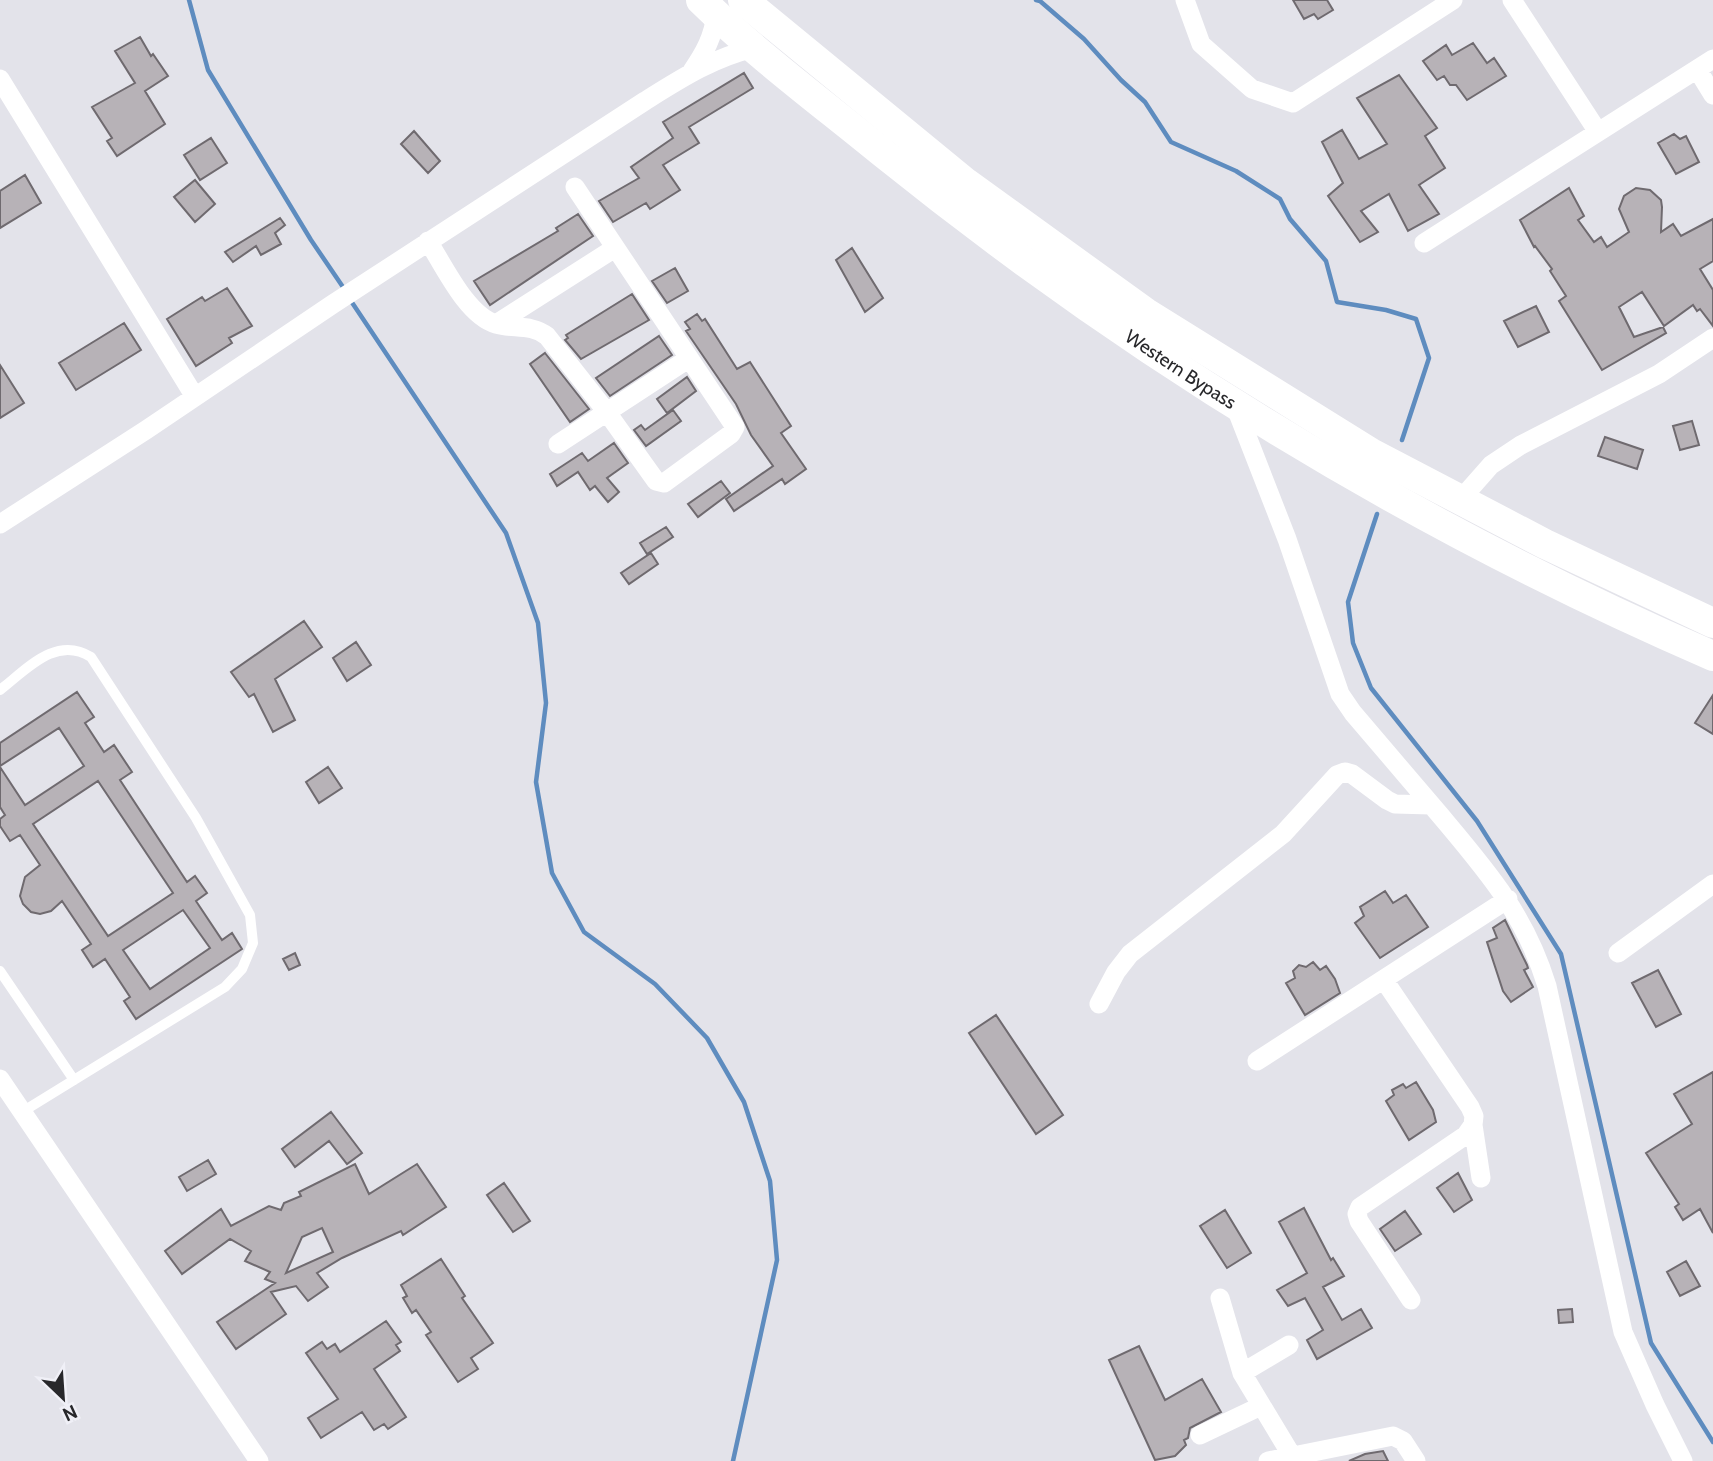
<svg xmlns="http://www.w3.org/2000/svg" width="1713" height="1461" viewBox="0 0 1713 1461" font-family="Cabin,sans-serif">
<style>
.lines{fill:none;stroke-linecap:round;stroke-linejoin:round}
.stream{stroke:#5e8cbf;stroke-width:4.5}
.building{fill:#b7b2b7;stroke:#6f6a6f;stroke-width:2;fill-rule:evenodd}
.lane{stroke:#fff;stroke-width:10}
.street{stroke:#fff;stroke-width:19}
.primary{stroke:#fff;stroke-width:30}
.labels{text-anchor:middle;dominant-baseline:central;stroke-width:6;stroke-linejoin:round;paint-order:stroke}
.street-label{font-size:19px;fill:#28282b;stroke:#f0f0f7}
</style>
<rect width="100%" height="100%" fill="#e3e3ea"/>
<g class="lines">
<path class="stream" d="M189,0l19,70 103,170 34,50
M1036,0l4,1 44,38 37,41 24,22 26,40 65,29 44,28 10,20 36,42 11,41 49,8 30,9 13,39 -27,82
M349,298l157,235 32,90 8,80 -10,79 16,91 32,59 71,52 52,54 37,64 26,79 7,79 -44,201
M1377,514l-29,88 5,41 18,45 106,133 84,133 90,389 62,99"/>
</g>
<path class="building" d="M1293,0h34l6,10 -15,9 -4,-5 -10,5z
M140,37l11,19 2,-2 15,22 -23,15 20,33 -48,32 -10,-15 5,-3 -20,-31 43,-24 -20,-32z
M1473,43l14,20 7,-5 12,18 -39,24 -11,-15h-6l-6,-9 -7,4 -14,-19 23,-16 6,10z
M744,73l9,15 -64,39 10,16 -36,22 17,25 -30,19 -4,-6 -33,19 -14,-21 40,-23 -8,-11 42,-29 -10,-16z
M1399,75l38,53 -12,8 20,32 -26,17 20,29 -31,17 -19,-37 -28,17 17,21 -18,10 -32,-46 15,-13 -21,-41 20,-12 17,29 28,-15 -30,-46z
M414,131l26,30 -12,12 -27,-29z
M1674,134l6,5 6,-3 13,26 -23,12 -18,-31z
M211,138l16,25 -27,17 -16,-25z
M25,175l16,28 -41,25v-37z
M195,180l20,24 -20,18 -21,-25z
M1569,188l15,28 -6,4 16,22 7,-5 6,10 22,-15 -10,-23 5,-13 12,-8 14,2 11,10 1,7 -1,25 12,-8 8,12 32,-17v42l-13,8 13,21v36l-13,-17 -3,2 -4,-6 -29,21 -22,-34 -23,15 15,30 29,-10 3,6 -64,37 -43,-69 7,-5 -16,-25 2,-2 -17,-23 -1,1 -14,-27z
M578,214l15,22 -103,69 -16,-24 84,-50 -2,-3z
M280,218l5,7 -10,8 6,11 -20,11 -5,-9 -23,16 -8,-10z
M852,248l31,50 -18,14 -29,-52z
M675,268l13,23 -21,12 -15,-22z
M227,288l25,38 -23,12 3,5 -36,23 -29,-47 35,-22 3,4z
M632,294l17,26 -68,39 -16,-19 3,-2 -2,-3z
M1536,306l13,26 -31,15 -14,-26z
M697,314l5,7 3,-2 32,50 13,-7 41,64 -10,7 25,36 -21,15 -3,-5 -48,32 -8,-12 47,-33 -22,-31 -15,-31 -50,-73 4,-2 -5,-7z
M124,323l17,27 -65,40 -17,-27z
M659,336l13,19 -62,41 -14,-18z
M545,353l44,56 -19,13 -40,-58z
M0,365l24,38 -24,15z
M687,377l9,14 -29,22 -10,-14z
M673,410l8,11 -35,25 -12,-16 7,-5 4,5z
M1692,421l7,24 -19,5 -7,-24z
M1605,437l38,13 -6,19 -39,-13z
M614,443l14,20 -21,15 12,14 -11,10 -13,-16 -5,4 -12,-18 -21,14 -7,-12 32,-21 6,8z
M721,481l9,12 -32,24 -10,-13z
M666,527l7,10 -26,17 -7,-11z
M651,553l7,11 -29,20 -8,-11z
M304,621l18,26 -47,32 20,41 -22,12 -19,-38 -5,3 -18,-25z
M356,642l15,23 -24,16 -14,-23z
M77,692l17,25 -9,6 19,29 10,-7 18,27 -12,8 67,102 8,-6 12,17 -11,8 26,39 10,-7 10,16 -106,70 -12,-18 6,-4 -25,-38 -12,8 -11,-17 9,-6 -29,-43 -11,10 -11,3 -9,-2 -8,-8 -3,-8 5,-19 15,-12 -20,-30 -10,6 -10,-15v-7l5,-4 -5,-8v-40l25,38 59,-39 -25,-38 -59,38v-23zM98,781l75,112 -65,43 -75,-112zM183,910l27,38 -60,41 -27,-39z
M1713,695v39l-18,-11z
M328,767l14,21 -23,15 -13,-21z
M1385,891l8,12 13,-8 22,32 -48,31 -25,-35 9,-7 -4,-9z
M1505,920l22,45 1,3 -4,2 9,17 -22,15 -8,-11 -16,-49 10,-4 -4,-10z
M295,953l5,12 -11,5 -6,-11z
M1313,962l7,8 6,-4 9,13 5,14 -35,22 -19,-32 9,-5 -2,-7 6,-6 7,2z
M1658,970l23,44 -25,13 -24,-44z
M996,1015l67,100 -27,19 -67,-101z
M1713,1072v161l-13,-24 -17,11 -8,-13 4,-3 -33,-51 46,-29 -18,-30z
M1416,1082l17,28 3,12 -27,18 -23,-39 8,-6 -2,-5 11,-6 3,4z
M331,1112l31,41 -15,11 -18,-23 -34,26 -13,-18z
M208,1160l8,14 -29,17 -8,-14z
M355,1164l14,30 48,-30 29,43 -43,28 -2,-4 -59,27 -25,15 11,14 -20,14 -12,-15 -25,6 15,22 -50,35 -19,-27 58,-39 -10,-4 5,-7 -25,-11 6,-10 -21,-12 -48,35 -17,-23 56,-42 10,17 38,-20 12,4 3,-7 17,-7 -2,-4zM322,1228l11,24 -47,21 16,-36z
M1458,1173l14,27 -18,12 -17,-24z
M504,1183l26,38 -17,11 -26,-37z
M1304,1208l27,52 2,-2 11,18 -21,11 19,33 19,-11 11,19 -55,31 -10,-19 16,-10 -18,-32 -17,8 -11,-16 30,-17 -28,-51z
M1225,1210l26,43 -24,15 -27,-42z
M1405,1211l16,23 -26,17 -15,-22z
M441,1259l24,37 -3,2 31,45 -22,15 7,11 -20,13 -32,-47 5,-3 -15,-22 -4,3 -9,-15 4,-2 -6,-11z
M1686,1261l14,25 -20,10 -13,-24z
M1572,1309l1,13 -14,1 -1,-13z
M386,1321l15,21 -5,3 4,6 -26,18 32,48 -18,12 -4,-5 -10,6 -12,-18 -41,26 -13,-20 30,-19 -32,-46 16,-11 5,7 8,-5 5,8z
M1139,1346l26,54 37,-21 19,33 -31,16 -2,10 -4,2 2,5 -11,11 -20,4 -46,-100z
M1383,1451l5,10h-39l16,-7z"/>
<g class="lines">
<path class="lane" d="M0,690c27,-21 56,-55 91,-33l105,161 54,97 3,28 -11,26 -17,18 -203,125
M0,971l74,109"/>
<path class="street" d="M1185,0l16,44 51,45 41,14 160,-103
M1512,0l86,132
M1697,69l16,26
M692,71c13,-19 21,-34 24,-56
M0,79l195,318
M428,241c16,25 39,75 68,83 17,5 36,0 51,12l59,75 50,70 8,2 67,-49 4,-7 -160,-240
M1424,243l289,-184
M496,324l119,-76
M1234,403l53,136 53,155 13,19c29,34 58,68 87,102 47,56 85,99 107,171l76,346 32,73 28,56
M558,444l130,-85
M1461,499l30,-34 30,-20 138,-71 54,-36
M0,524l146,-94 187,-126 312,-203c35,-22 69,-44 110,-53
M1618,953l95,-69
M1384,980l86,127 4,9 -1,9 8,53
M1099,1004l17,-32 14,-18 153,-120 54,-59 8,-3 7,2 35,26 8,4 36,1
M1257,1061l251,-162
M0,1079l259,382
M1220,1298l22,75 50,83
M1411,1300l-52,-79 -2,-7 3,-7 106,-72 7,-10
M1242,1373l47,-28
M1200,1435l61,-29
M1268,1461l125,-25 10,5 13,20"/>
<g class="primary">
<path id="s1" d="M701,0c56,55 121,103 182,153 252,203 532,374 830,503"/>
<path d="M743,0l223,183 180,130 225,140 174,91 168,79"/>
</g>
</g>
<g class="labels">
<g class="street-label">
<text stroke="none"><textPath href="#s1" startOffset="606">Western Bypass</textPath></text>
</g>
</g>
<g transform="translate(63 1398) rotate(155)" stroke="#f0f0f7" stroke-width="5" paint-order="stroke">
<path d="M0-5L12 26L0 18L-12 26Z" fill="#28282b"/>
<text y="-10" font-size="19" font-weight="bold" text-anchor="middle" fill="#28282b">N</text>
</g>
</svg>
